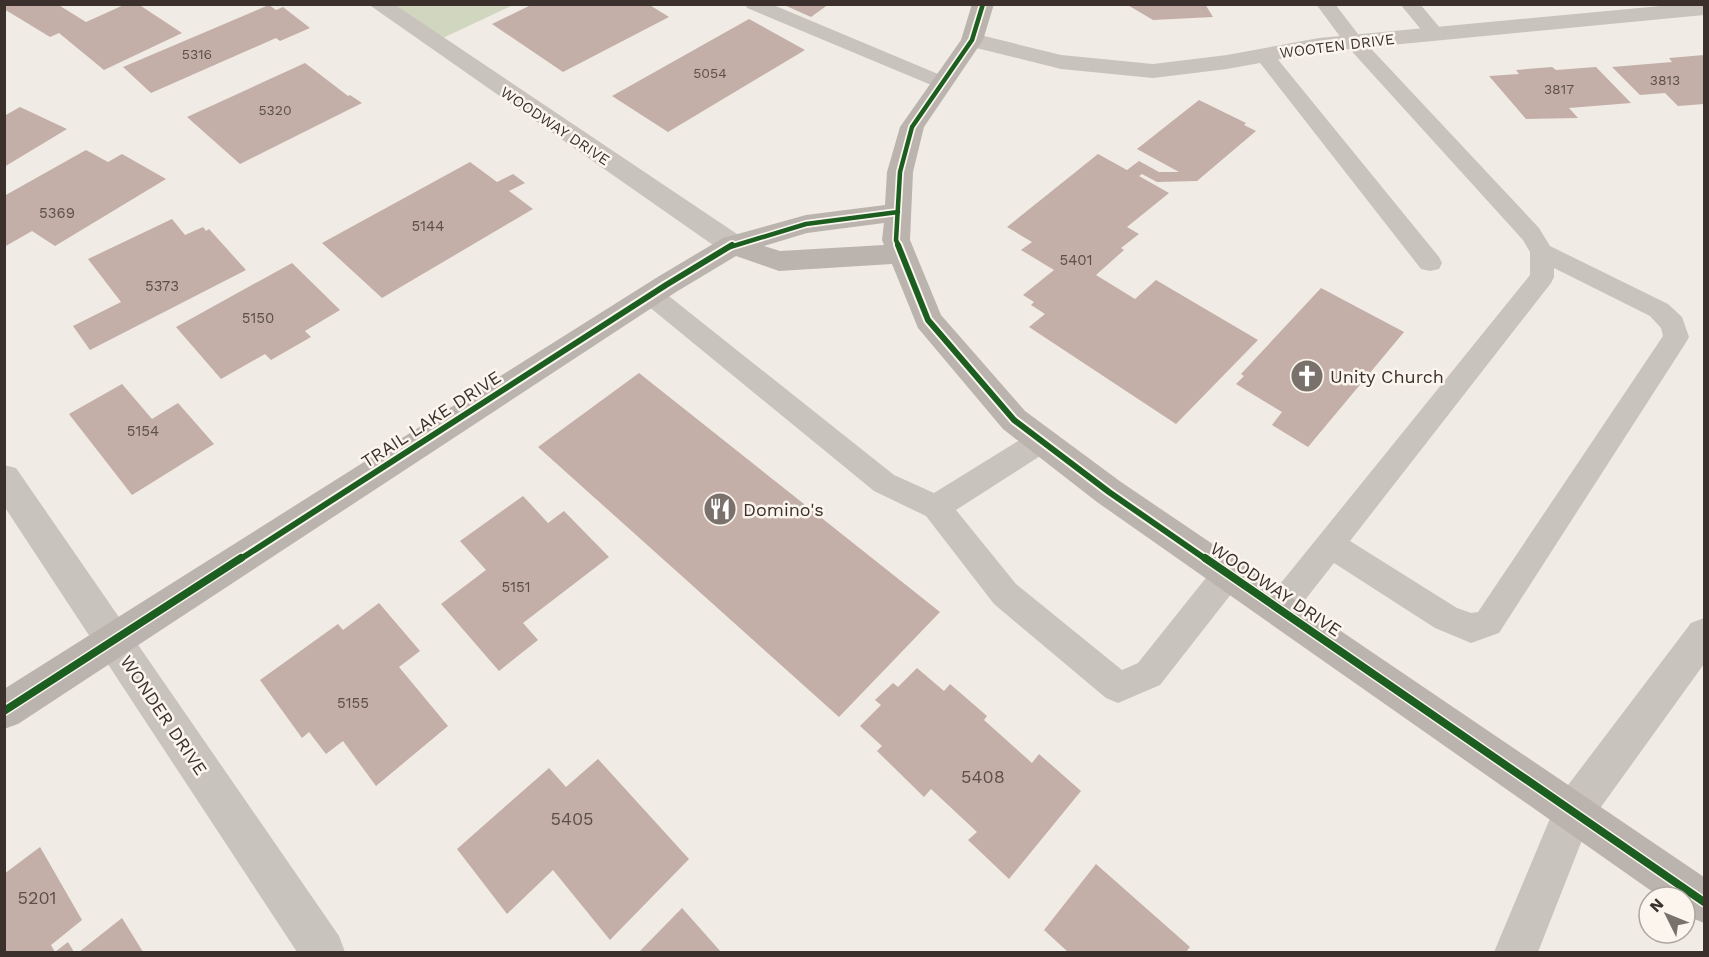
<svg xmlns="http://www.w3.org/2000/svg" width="1709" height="957" viewBox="0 0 1709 957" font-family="'Work Sans',sans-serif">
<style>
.green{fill:#d1d6bf}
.building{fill:#c3afa7}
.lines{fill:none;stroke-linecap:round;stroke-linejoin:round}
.lane{fill:#c9c3be;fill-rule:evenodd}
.street{fill:#c9c3be;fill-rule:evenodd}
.secondary{fill:#bab3ae;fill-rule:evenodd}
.cycleway-far2-casing{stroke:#fbf5ee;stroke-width:8}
.cycleway-far1-casing{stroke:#fbf5ee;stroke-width:10}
.cycleway-casing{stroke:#fbf5ee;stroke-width:11}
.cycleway-far2{stroke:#1b5e20;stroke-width:4.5}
.cycleway-far1{stroke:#1b5e20;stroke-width:6}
.cycleway{stroke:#1b5e20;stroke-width:8}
.labels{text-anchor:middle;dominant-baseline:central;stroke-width:5;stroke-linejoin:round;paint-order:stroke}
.far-number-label{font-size:14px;fill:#5d504a}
.far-street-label{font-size:15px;fill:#3b302b;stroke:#fbf5ee}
.number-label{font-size:15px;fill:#5d504a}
.poi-label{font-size:18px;fill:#3b302b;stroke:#fbf5ee;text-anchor:start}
.street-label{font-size:18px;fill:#3b302b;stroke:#fbf5ee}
.near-number-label{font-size:18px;fill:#5d504a}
</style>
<rect width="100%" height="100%" fill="#f0ebe5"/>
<path class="green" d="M379,5h134l-81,38z"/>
<path class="building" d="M4,4h53l29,18 40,-18h12l44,29 -78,37 -45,-37 -9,4 -46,-28z
M533,4h115l21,13 -106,55 -71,-48z
M782,4h47l-18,13z
M1126,4h79l8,13 -60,3z
M269,5l7,5 7,-3 27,21 -30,13 -4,-3 -125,55 -28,-26z
M749,19l56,31 -137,82 -56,-36z
M1704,55v49l-26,2 -13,-13 -25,2 -28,-28 60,-5 -3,-4z
M305,63l43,33 2,-1 12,8 -122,61 -53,-47z
M1552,67l4,3 40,-3 35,36 -62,5 9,10 -52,1 -37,-43 30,-2 -3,-4z
M1199,100l47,23 -2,2 12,6 -59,50 -40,1 -15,-8 -3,2 30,17 -42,34 12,7 -18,14 3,2 -28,25 39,24 21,-19 102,60 -82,84 -147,-97 16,-13 -14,-9 3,-3 -11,-7 31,-25 -33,-20 11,-8 -25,-15 91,-73 29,16 12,-9 20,11h20l-42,-23z
M20,107l47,22 -63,38v-51z
M86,150l22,12 14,-8 44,25 -111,67 -23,-15 -28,16v-51z
M470,162l27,20 16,-8 12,9 -16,8 24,18 -151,89 -60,-55z
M172,219l13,16 18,-8 3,4 3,-2 37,41 -156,80 -17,-24 48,-24 -33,-43z
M292,263l48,47 -35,21 6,6 -40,23 -6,-6 -44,25 -45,-52z
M1321,288l83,44 -96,115 -36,-22 10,-13 -46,-28 8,-8 -3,-2z
M639,373l301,239 -101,105 -301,-270z
M122,384l30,35 26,-16 36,41 -82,51 -63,-81z
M523,496l25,27 16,-12 45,46 -86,66 15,17 -39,31 -58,-67 45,-34 -26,-29z
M379,603l41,48 -21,16 49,59 -72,60 -33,-45 -17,13 -17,-22 -7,6 -42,-58 78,-56 5,6z
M917,668l27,23 6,-7 37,32 -3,4 48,43 7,-9 42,37 -72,88 -41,-39 9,-8 -46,-43 -7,8 -47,-46 5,-5 -22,-20 21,-21 -6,-5 18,-17 5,4z
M598,759l91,100 -79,81 -57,-70 -46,44 -50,-65 92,-81 17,19z
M40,847l42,73 -31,25 4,7h-51v-78z
M1096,864l94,83 -4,5h-118l-24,-22z
M682,908l39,44h-82z
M122,918l21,34h-64z
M68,942l6,10h-19z"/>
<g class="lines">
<path class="lane" d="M745,4h26l179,75 3,4 -3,4h-14l-189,-79z
M1316,4h19l26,34 178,190 11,18 118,58 14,13 7,20 -4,7 -186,289 -28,10 -36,-15 -101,-65 -44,56 -11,4 -11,-4 -5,-10 5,-10 262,-324v-23l-7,-12 -176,-194zM1554,268l96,48 11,12 2,8 -185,276 -7,1 -14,-5 -107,-67 201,-258 3,-6z
M1400,4h20l25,30 -3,4h-14z
M1264,49l7,2 168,206 3,6 -3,6 -9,2 -9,-2 -164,-210 -3,-4 3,-4z
M651,286l9,3 234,186 40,18 97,-60 10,-3 10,3 4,8 -4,8 -95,61 60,74 106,86 16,-7 79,-99 11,-3 11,3 4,10 -4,10 -79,101 -42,18 -12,-5 -112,-94 -68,-88 -52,-25 -232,-190 -3,-6 3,-6z"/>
<path class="street" d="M368,4h26l349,234 4,7 -4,7 -10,2 -10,-2z
M1682,4h22v11l-385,37 -92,17 -74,9 -92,-9 -97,-24 -3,-5 3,-5 8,-2 89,22 92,9 74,-9 92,-17z
M4,465l12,3 323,468 6,16h-48l-293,-446z
M1704,618v46l-116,161 -50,127h-44l65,-155 132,-174z"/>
<path class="secondary" d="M972,4h22l-11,36 -59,87 -11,45 -3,68 31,75 84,96 96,71 583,395v46l-19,-8v-18h-25l-563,-395 -94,-73 -85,-101 -26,-64 -113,7 -43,-15 -60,36 -658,432 -14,5v-40l652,-411 67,-40 83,-23 79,-10 2,-33 13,-45 61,-87zM884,223l-2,17 2,5 -104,6 -16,-5 43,-13z"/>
<defs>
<path id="cycleway-far2" d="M730,247l76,-23 92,-12
M899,247l-3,-7 4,-68 12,-45 60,-87 11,-36"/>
<path id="cycleway-far1" d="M898,245l30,75 86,100 95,72 98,68
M239,560l427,-275 66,-40"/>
<path id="cycleway" d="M1205,558l499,344
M4,711l237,-153"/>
</defs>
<use href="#cycleway-far2" class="cycleway-far2-casing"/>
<use href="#cycleway-far1" class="cycleway-far1-casing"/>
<use href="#cycleway" class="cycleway-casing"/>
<use href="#cycleway-far2" class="cycleway-far2"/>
<use href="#cycleway-far1" class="cycleway-far1"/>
<use href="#cycleway" class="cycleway"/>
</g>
<defs>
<symbol id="church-disc" viewBox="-11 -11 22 22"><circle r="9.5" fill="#7a716c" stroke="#fbf5ee"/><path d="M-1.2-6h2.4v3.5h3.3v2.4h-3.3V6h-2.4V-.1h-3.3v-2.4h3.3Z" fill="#fff"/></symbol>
<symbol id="restaurant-disc" viewBox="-11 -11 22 22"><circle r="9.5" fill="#7a716c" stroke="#fbf5ee"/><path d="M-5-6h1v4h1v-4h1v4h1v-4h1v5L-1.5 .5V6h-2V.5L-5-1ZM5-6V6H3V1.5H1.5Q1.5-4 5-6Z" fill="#fff"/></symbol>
</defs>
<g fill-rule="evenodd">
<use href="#church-disc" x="1288" y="357" width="38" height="38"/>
<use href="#restaurant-disc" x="701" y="490" width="38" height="38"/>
</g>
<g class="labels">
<g class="far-number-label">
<text x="197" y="54">5316</text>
<text x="710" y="73">5054</text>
<text x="1665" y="80">3813</text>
<text x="1559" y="89">3817</text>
<text x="275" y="110">5320</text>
</g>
<g class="far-street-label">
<text transform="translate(1337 46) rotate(-7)">WOOTEN DRIVE</text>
<text transform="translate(555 126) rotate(34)">WOODWAY DRIVE</text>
</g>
<g class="number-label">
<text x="57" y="213">5369</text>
<text x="428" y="226">5144</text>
<text x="1076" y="260">5401</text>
<text x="162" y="286">5373</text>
<text x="258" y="318">5150</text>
<text x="143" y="431">5154</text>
<text x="516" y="587">5151</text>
<text x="353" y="703">5155</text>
</g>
<g class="poi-label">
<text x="1330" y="376">Unity Church</text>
<text x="743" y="509">Domino's</text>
</g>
<g class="street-label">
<text transform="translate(431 419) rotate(-33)">TRAIL LAKE DRIVE</text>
<text transform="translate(1276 589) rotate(34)">WOODWAY DRIVE</text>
<text transform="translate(164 715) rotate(56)">WONDER DRIVE</text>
</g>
<g class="near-number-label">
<text x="983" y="776">5408</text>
<text x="572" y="818">5405</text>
<text x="37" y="897">5201</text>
</g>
</g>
<rect width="1709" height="957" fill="none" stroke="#3b302b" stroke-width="12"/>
<g transform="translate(1667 915) rotate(313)"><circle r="28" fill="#fbf5ee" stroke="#aea6a0" stroke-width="1.5"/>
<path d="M0-4.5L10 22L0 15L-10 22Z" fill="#7a716c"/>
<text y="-9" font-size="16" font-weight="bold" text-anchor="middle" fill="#3b302b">N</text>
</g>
</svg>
